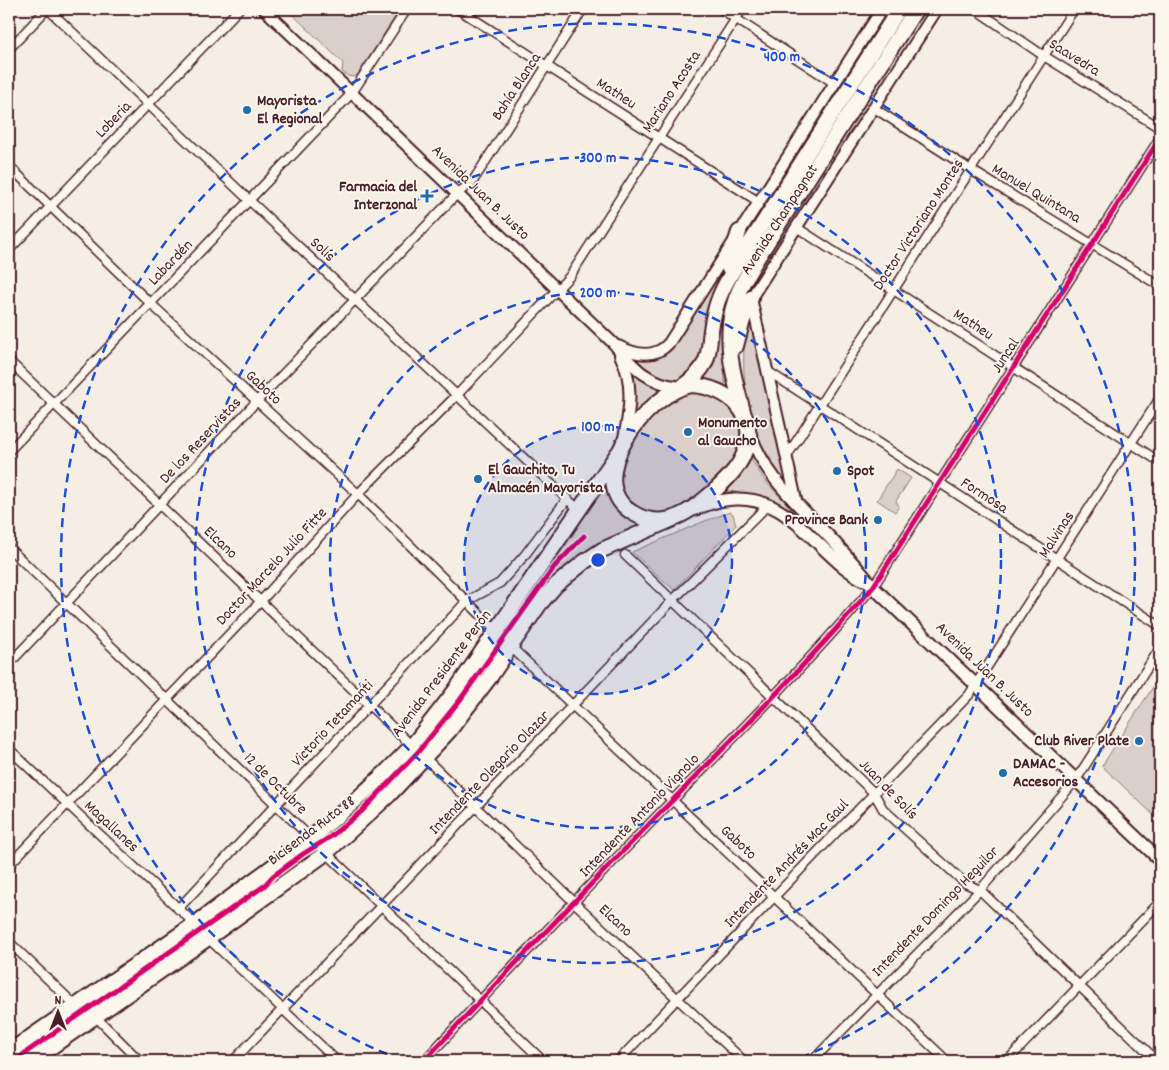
<svg xmlns="http://www.w3.org/2000/svg" width="1169" height="1070" viewBox="0 0 1169 1070" font-family="Dekko,sans-serif">
<style>
.green{fill:#dbd0c9;stroke:#92787a}
.lines{fill:none;stroke-linecap:round;stroke-linejoin:round}
.street-casing{stroke:#4a1f2b;stroke-width:11}
.secondary-casing{stroke:#4a1f2b;stroke-width:14}
.primary-casing{stroke:#4a1f2b;stroke-width:15}
.highway-casing{stroke:#4a1f2b;stroke-width:18}
.street{stroke:#fbf7ec;stroke-width:8}
.secondary{stroke:#fbf7ec;stroke-width:10}
.primary{stroke:#fbf7ec;stroke-width:11}
.highway{stroke:#fbf7ec;stroke-width:14}
.cycleway-casing{stroke:#fbf7ec;stroke-width:8}
.cycleway{stroke:#d6006c;stroke-width:5}
.ring{fill:none;stroke:#1d4ed8;stroke-width:2.5;stroke-dasharray:9 6}
.poi-dot{fill:#1f6fb2;stroke:#fbf7ec;stroke-width:2}
.labels{text-anchor:middle;dominant-baseline:central;stroke-width:4;stroke-linejoin:round;paint-order:stroke}
.street-label{font-size:16px;fill:#4a1f2b;stroke:#fbf7ec}
.poi-label{font-size:16px;font-weight:bold;fill:#4a1f2b;stroke:#fbf7ec;text-anchor:start}
.centre{fill:#1d4ed8;stroke:#fbf7ec;stroke-width:2.5}
.ring-label{font-size:15px;text-anchor:middle;font-weight:bold;fill:#1d4ed8;stroke:#fbf7ec;stroke-width:4;stroke-linejoin:round;paint-order:stroke}
</style>
<rect width="100%" height="100%" fill="#f4eee4"/>
<filter id="ink" filterUnits="userSpaceOnUse"><feTurbulence type="fractalNoise" baseFrequency=".02" numOctaves="2"/><feDisplacementMap in="SourceGraphic" scale="10" xChannelSelector="R" yChannelSelector="G"/><feConvolveMatrix kernelMatrix="1 2 1 2 8 2 1 2 1" color-interpolation-filters="sRGB"/></filter>
<g filter="url(#ink)">
<path class="green" d="M287,9h99l4,2 2,-2h8l-42,65 -5,3 -5,-1 -6,-4 1,-9z
M903,9h7l-153,240 -33,81 1,57 -27,-7 30,-92z
M853,62l5,3 -120,187 8,-21z
M809,188l2,2v3l-59,93 -16,30 6,-21z
M720,272l2,1 -10,27 -11,64c-6,4 -12,11 -19,14 -20,9 -39,-10 -52,-22 9,3 18,6 27,2 20,-7 50,-66 63,-86z
M750,314l35,160 -1,6c-29,-28 -43,-92 -40,-131 0,-12 3,-23 6,-35z
M630,368l15,13 14,8 -28,36 4,-32z
M686,391c7,1 15,1 22,2 4,1 7,4 10,6 22,13 28,41 16,63 -5,9 -17,17 -24,24 -12,11 -29,24 -45,27 -11,2 -20,0 -29,-5 -33,-19 -4,-73 15,-93 9,-9 24,-16 35,-24z
M749,456l16,25 28,29 -34,-15 -32,-4 15,-21z
M897,469l14,9 -15,23 3,5 -4,6 -18,-12z
M606,482c6,19 18,38 38,44l-54,27 -104,121 -65,83 -88,82 -4,-1 1,-5c23,-21 44,-45 66,-67z
M730,512l3,2 3,11 -62,65 -42,-38 68,-29z
M1160,676v145l-58,-55z"/>
<g class="lines">
<defs>
<path id="street" d="M48,9l201,191 330,310
M458,9l301,193
M721,9l113,74
M975,9l69,47 116,72
M9,49l38,-40
M874,108l97,62 189,116
M9,166l141,137 208,191 139,137
M796,227l364,235
M9,250l230,-241
M9,361l403,385
M769,372l391,254
M9,451l343,-358 55,-84
M787,456l287,-447
M9,548l534,513
M625,555l249,238 9,16 82,74 15,7 177,171
M510,646l437,415
M9,664l248,-263 200,-207 16,-13 110,-172
M9,749l186,175
M425,758l149,144 170,159
M9,865l252,-264 97,-107 99,-99 113,-119 172,-267
M178,909l289,-308 33,-18 24,-27 43,-57
M208,938l129,123
M9,942l67,64
M95,1016l45,45
M233,1061l440,-461 95,-95
M424,1061c77,-83 155,-165 234,-246 74,-75 147,-149 215,-228l287,-449
M618,1061l157,-165 194,-201 191,-297
M812,1061l168,-171 96,-110 84,-132
M1007,1061l153,-159"/>
<path id="secondary" d="M264,9l349,334c21,24 33,40 67,44
M618,346c18,9 37,13 51,-3l213,-334
M620,355c14,26 10,55 4,83
M797,504l-46,-206 186,-289"/>
<path id="primary" d="M749,430c12,39 39,65 67,93 20,21 39,41 57,64l287,273
M696,509c10,-4 19,-8 29,-9 55,-9 82,37 119,67 6,5 13,9 19,13"/>
<path id="highway" d="M728,267l11,-35
M736,346l7,-26 8,-22
M691,385c39,2 70,31 52,71 -9,21 -51,58 -73,63 -13,3 -26,1 -37,-6 -54,-32 15,-121 58,-128z
M683,386c36,-26 21,-39 32,-75 4,-18 14,-33 23,-49l161,-253
M744,415c-10,-36 -22,-77 -9,-114 5,-15 13,-28 21,-41l160,-251
M9,1052l186,-128 116,-86 43,-36 34,-32 24,-24 43,-55 163,-238
M31,1061l177,-123 118,-85 63,-58 60,-64 41,-54 49,-72 17,-20 28,-23 18,-12 71,-31"/>
</defs>
<use href="#street" class="street-casing"/>
<use href="#secondary" class="secondary-casing"/>
<use href="#primary" class="primary-casing"/>
<use href="#highway" class="highway-casing"/>
<use href="#street" class="street"/>
<use href="#secondary" class="secondary"/>
<use href="#primary" class="primary"/>
<use href="#highway" class="highway"/>
<defs>
<path id="cycleway" d="M16,1061l9,-8 239,-167 9,-10 30,-22 27,-17 32,-26 56,-59 42,-52 95,-134 29,-30
M424,1061c77,-83 155,-165 234,-246 74,-75 147,-149 215,-228l287,-449"/>
</defs>
<use href="#cycleway" class="cycleway-casing"/>
<use href="#cycleway" class="cycleway"/>
</g>
</g>
<circle cx="598" cy="560" r="134" fill="#1d4ed8" fill-opacity=".12"/>
<g class="ring">
<circle cx="598" cy="560" r="134"/>
<circle cx="598" cy="560" r="268"/>
<circle cx="598" cy="560" r="403"/>
<path d="M401 1060A537 537 0 1 1 795 1060"/>
</g>
<g class="poi-dot">
<circle cx="247" cy="110" r="5"/>
<path d="M424.5 188.5h5v5h5v5h-5v5h-5v-5h-5v-5h5z"/>
<circle cx="688" cy="432" r="5"/>
<circle cx="837" cy="471" r="5"/>
<circle cx="478" cy="479" r="5"/>
<circle cx="878" cy="520" r="5"/>
<circle cx="1139" cy="741" r="5"/>
<circle cx="1003" cy="773" r="5"/>
</g>
<g class="labels">
<g class="street-label">
<text transform="translate(1074 58) rotate(32)">Saavedra</text>
<text transform="translate(517 87) rotate(-57)">Bahía Blanca</text>
<text transform="translate(672 92) rotate(-57)">Mariano Acosta</text>
<text transform="translate(616 94) rotate(33)">Matheu</text>
<text transform="translate(114 120) rotate(-46)">Loberia</text>
<text transform="translate(480 193) rotate(44)">Avenida Juan B. Justo</text>
<text transform="translate(1036 194) rotate(31)">Manuel Quintana</text>
<text transform="translate(780 220) rotate(-57)">Avenida Champagnat</text>
<text transform="translate(919 225) rotate(-57)">Doctor Victoriano Montes</text>
<text transform="translate(322 250) rotate(43)">Solís</text>
<text transform="translate(171 263) rotate(-46)">Labardén</text>
<text transform="translate(973 325) rotate(33)">Matheu</text>
<text transform="translate(1006 356) rotate(-57)">Juncal</text>
<text transform="translate(263 388) rotate(43)">Gaboto</text>
<text transform="translate(201 441) rotate(-47)">De los Reservistas</text>
<text transform="translate(984 496) rotate(33)">Formosa</text>
<text transform="translate(1057 535) rotate(-57)">Malvinas</text>
<text transform="translate(220 543) rotate(43)">Elcano</text>
<text transform="translate(272 567) rotate(-47)">Doctor Marcelo Julio Fitte</text>
<text transform="translate(984 670) rotate(44)">Avenida Juan B. Justo</text>
<text transform="translate(442 674) rotate(-53)">Avenida Presidente Perón</text>
<text transform="translate(333 724) rotate(-47)">Victorio Tetamanti</text>
<text transform="translate(490 773) rotate(-46)">Intendente Olegario Olazar</text>
<text transform="translate(275 784) rotate(44)">12 de Octubre</text>
<text transform="translate(888 790) rotate(46)">Juan de Solís</text>
<text transform="translate(640 816) rotate(-46)">Intendente Antonio Vignolo</text>
<text transform="translate(111 827) rotate(43)">Magallanes</text>
<text transform="translate(312 831) rotate(-37)">Bicisenda Ruta 88</text>
<text transform="translate(738 843) rotate(43)">Gaboto</text>
<text transform="translate(787 864) rotate(-46)">Intendente Andrés Mac Gaul</text>
<text transform="translate(936 912) rotate(-46)">Intendente Domingo Heguilor</text>
<text transform="translate(615 921) rotate(43)">Elcano</text>
</g>
<g class="poi-label">
<text x="257" y="101">Mayorista<tspan x="257" dy="18">El Regional</tspan></text>
<text x="417" y="187" text-anchor="end">Farmacia del<tspan x="417" dy="18">Interzonal</tspan></text>
<text x="698" y="423">Monumento<tspan x="698" dy="18">al Gaucho</tspan></text>
<text x="488" y="470">El Gauchito, Tu<tspan x="488" dy="18">Almacén Mayorista</tspan></text>
<text x="847" y="471">Spot</text>
<text x="868" y="520" text-anchor="end">Province Bank</text>
<text x="1129" y="741" text-anchor="end">Club River Plate</text>
<text x="1013" y="764">DAMAC -<tspan x="1013" dy="18">Accesorios</tspan></text>
</g>
</g>
<circle cx="598" cy="560" r="8" class="centre"/>
<g class="ring-label">
<text x="782" y="61">400 m</text>
<text x="598" y="162">300 m</text>
<text x="598" y="297">200 m</text>
<text x="598" y="431">100 m</text>
</g>
<rect width="1169" height="1070" fill="none" stroke="#fbf7ec" stroke-width="30"/>
<rect x="15" y="15" width="1139" height="1040" fill="none" stroke="#4a1f2b" stroke-width="2" filter="url(#ink)"/>
<g transform="translate(58 1012)" stroke="#fbf7ec" stroke-width="4" paint-order="stroke">
<path d="M0-4L9 19L0 12L-9 19Z" fill="#4a1f2b"/>
<text y="-8" font-size="14" font-weight="bold" text-anchor="middle" fill="#4a1f2b">N</text>
</g>
</svg>
